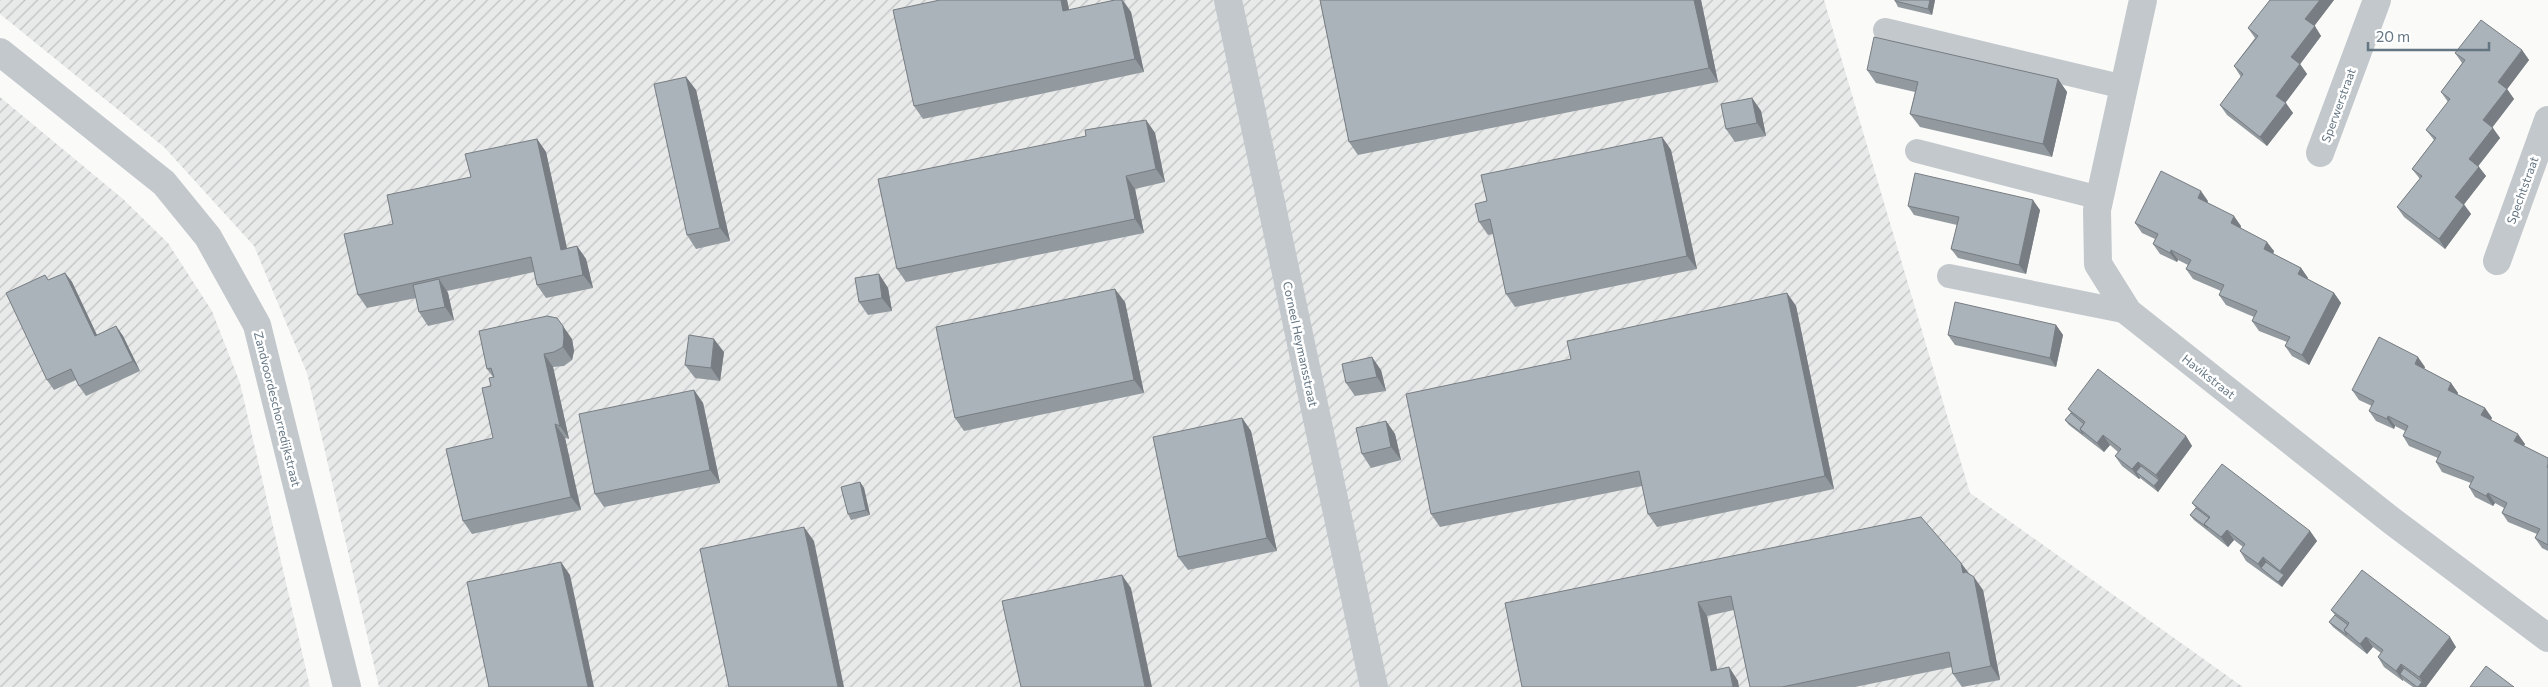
<svg xmlns="http://www.w3.org/2000/svg" width="2548" height="687" viewBox="0 0 2548 687" font-family="Commissioner,sans-serif">
<style>
.industrial{fill:url(#industrial-furrows)}
.lines{fill:none;stroke-linecap:round;stroke-linejoin:round}
.lane{stroke:#c3c8cc;stroke-width:24}
.street{stroke:#c3c8cc;stroke-width:28}
.wall{fill:#929a9f}
.shaded-wall{fill:#777d82}
.building{fill:#aab3b9;stroke:#777d82}
.labels{text-anchor:middle;dominant-baseline:central;stroke-width:5;stroke-linejoin:round;paint-order:stroke}
.street-label{font-size:12px;fill:#657683;stroke:#fff}
</style>
<defs>
<pattern id="industrial-furrows" width="10" height="10" patternUnits="userSpaceOnUse" patternTransform="scale(1.25)"><rect width="10" height="10" fill="#e8e9e9"/><path d="M-1 1l2-2M0 10L10 0M9 11l2-2" fill="none" stroke="#c0c1c2"/></pattern>
</defs>
<rect width="100%" height="100%" fill="#fafaf8"/>
<path class="industrial" d="M0,0h1824l146,493 273,194h-1864l-72,-314 -53,-127 -90,-99 -164,-133z
M0,97l123,102 45,44 44,68 28,72 70,304h-310z"/>
<g class="lines">
<path class="lane" d="M1885,30l239,57
M1917,151l183,47
M1949,276l179,36"/>
<path class="street" d="M1228,0l146,687
M2143,0l-46,210 1,54 30,48 264,209 156,117
M0,52l164,131 44,54 49,88 90,362
M2320,153l57,-153
M2497,261l51,-141"/>
</g>
<path class="wall" d="M940,0h127l2,10 46,-10h8l8,12 13,60 -221,47 -9,-13z
M1320,0h381l17,82 -360,73 -9,-13z
M1895,0h40l-3,15 -34,-8 -3,-6z
M2270,0h64l-20,26 7,10 -21,28 7,10 -22,29 8,10 -26,33 -40,-31 -7,-10 21,-28 -7,-11 21,-28 -7,-10z
M2522,50l7,10 -22,29 7,10 -22,29 8,10 -22,28 8,10 -22,28 7,10 -26,35 -41,-32 -7,-10 23,-28 -8,-10 22,-29 -8,-10 22,-28 -7,-10 21,-29 -7,-10z
M1867,70l191,9 9,13 -15,65 -132,-30 -10,-13 5,-22 -39,-9z
M686,77l10,13 34,151 -34,8 -9,-14z
M1752,98l9,13 5,25 -31,6 -9,-13z
M1146,120l9,13 10,49 -30,7 9,44 -238,49 -9,-13 189,-133z
M1662,137l9,13 26,119 -182,38 -9,-13 -13,-60 -5,1 -9,-13 8,-21z
M537,139l9,13 21,96 10,-2 9,13 7,29 -47,10 -9,-13 -3,-13 -87,19 1,2 6,27 -26,6 -9,-14 -3,-14 -49,10 -9,-13 113,-118z
M2208,201l-1,1 34,24v2l33,23 -1,3 28,14 7,10 -1,1 27,14 7,10 -32,62 -17,-9 -7,-10 2,-4 -28,-11 -7,-10 2,-4 -28,-12 -7,-10 2,-4 -28,-12 -7,-10 2,-4 -10,-5 -1,2 -17,-8 -7,-10 2,-5 -13,-6 -7,-10z
M1908,206l132,4 -14,64 -68,-16 -7,-9 6,-24 -43,-10z
M65,273l7,9 25,53 19,-9 7,10 17,35 -54,25 -7,-10 -3,-6 -22,10 -7,-10 2,-100z
M879,274l9,14 4,23 -24,4 -9,-13z
M1787,293l9,13 38,183 -177,38 -9,-13 -6,-28 -202,41 -9,-13 140,-155z
M1125,302l19,91 -180,38 -9,-13z
M2056,325l7,10 -7,32 -101,-22 -7,-10z
M572,339l2,12 -2,9 -8,6 -11,1 16,72 -4,-1 16,72 -109,24 -9,-13 30,-83 -2,-52 2,-9 -6,-8z
M724,352l-4,29 -25,-3 -10,-13z
M2425,367l-1,2 27,14 7,10 -1,1 28,14 7,10 -1,2 34,24 -1,2 24,12v93l-6,-3 -7,-10 2,-4 -29,-12 -6,-9 2,-5 -9,-5 -2,3 -18,-9 -6,-10 2,-4 -29,-11 -6,-10 2,-4 -29,-12 -6,-10 2,-5 -10,-5 -1,3 -18,-8 -7,-10 3,-5 -13,-6 -7,-10z
M1381,370l5,21 -31,5 -9,-13z
M694,390l9,13 17,80 -116,24 -9,-13z
M2068,409l118,27 6,10 -34,46 -18,-14 -1,1 -17,-13 -7,-10 3,-4 -8,-7 -6,7 -35,-27 -4,-5 6,-7z
M1242,418l9,13 26,120 -89,19 -10,-13z
M1386,421l9,13 6,26 -30,8 -9,-14z
M860,482l4,6 6,27 -19,5 -3,-6z
M2192,503l118,28 7,10 -35,46 -36,-26 -6,-10 3,-4 -9,-7 -6,7 -34,-27 -4,-5 6,-7z
M1961,563l7,10 15,17 17,90 -38,7 -9,-13 -1,-7 -97,20h-105l-16,-77 -27,6 10,54 12,-3 9,14 -233,-78z
M2331,610l125,37 -30,40h-13l-10,-7v1l-19,-14 -6,-10 3,-4 -8,-6 -6,7 -34,-27 -4,-5 6,-7z"/>
<path class="shaded-wall" d="M1061,0h6l5,24 -9,-13z
M1122,0l9,12 13,60 -9,-13z
M1694,0h7l17,82 -9,-14z
M1930,0h5l-3,15 -4,-6z
M2320,0h14l-22,29 -7,-10z
M2315,26l6,10 -23,31 -7,-10z
M2522,50l7,10 -24,32 -7,-10z
M2300,64l7,10 -24,32 -7,-10z
M686,77l10,13 34,151 -10,-13z
M2058,79l9,13 -15,65 -9,-13z
M2507,89l7,10 -24,31 -7,-10z
M1752,98l9,13 5,25 -9,-13z
M2286,103l7,10 -26,33 -7,-9z
M1146,120l9,13 10,49 -9,-13z
M2493,128l7,10 -24,31 -7,-10z
M1662,137l9,13 26,119 -10,-13z
M537,139l9,13 24,111 -9,-13z
M2479,167l7,9 -24,31 -7,-10z
M1126,176l9,13 9,44 -9,-14z
M2201,191l7,10 -3,6 -7,-9z
M2033,200l7,10 -14,64 -7,-9z
M2464,205l7,9 -26,35 -6,-10z
M2234,216l7,10 -3,6 -7,-9z
M2267,242l7,9 -3,8 -7,-10z
M577,246l9,13 7,29 -10,-13z
M2171,250l7,10 -1,2 -7,-9z
M2301,268l7,10 -3,6 -7,-10z
M65,273l7,9 30,64 -7,-10z
M879,274l9,14 4,23 -10,-13z
M439,279l9,14 6,27 -9,-13z
M1115,289l10,13 19,91 -10,-13z
M1787,293l9,13 38,183 -9,-13z
M2334,293l7,10 -32,62 -7,-10z
M2056,325l7,10 -7,32 -6,-9z
M116,326l7,10 17,35 -7,-10z
M563,326l9,13 2,12 -2,9 -9,-13z
M714,339l10,13 -4,29 -9,-13z
M544,354l9,13 16,72 -9,-13z
M1372,357l9,13 5,21 -9,-14z
M2418,357l7,10 -3,7 -7,-10z
M2451,383l7,10 -3,6 -7,-9z
M694,390l9,13 17,80 -10,-13z
M2485,408l7,10 -4,7 -7,-10z
M2388,416l7,10 -1,3 -7,-10z
M1242,418l9,13 26,120 -10,-13z
M1386,421l9,13 6,26 -10,-13z
M555,424l10,14 16,72 -10,-13z
M2518,434l7,10 -4,7 -7,-10z
M2103,435l7,10 -6,7 -7,-9z
M2186,436l6,10 -34,46 -4,-6 5,-6 -3,-5z
M2138,462l7,9 -9,1 4,6 -1,1 -7,-10z
M860,482l4,6 6,27 -4,-5z
M2488,493l7,10 -2,3 -7,-10z
M804,527l10,14 30,146h-6z
M2227,530l7,10 -6,7 -7,-10z
M2310,531l7,10 -30,39 -7,-9z
M2263,557l7,10 -9,1 -3,-4z
M561,562l9,13 24,112h-6z
M1961,563l10,13 -8,-3z
M1122,575l9,13 21,99h-7z
M2284,575l3,5 -5,7 -4,-5z
M1974,577l9,13 17,90 -9,-14z
M1698,602l9,14 13,69 -9,-14z
M2366,637l7,10 -6,7 -7,-10z
M2450,637l6,10 -30,40 -7,-10z
M2401,664l7,10h-8l3,6v1l-7,-10z
M1729,667l9,14 1,6h-6z
M2422,682l4,5h-8z"/>
<path class="building" d="M940,0h121l2,11 52,-11h7l13,59 -221,47 -21,-96z
M1320,0h374l15,68 -360,74z
M1895,0h35l-2,9 -33,-8z
M2270,0h50l-15,19 10,7 -24,31 9,7 -24,32 10,7 -26,34 -40,-32 23,-31 -9,-8 24,-30 -10,-8z
M2481,20l41,30 -24,32 9,7 -24,31 10,8 -24,31 10,8 -24,30 9,8 -25,34 -42,-32 25,-31 -10,-7 24,-31 -10,-8 24,-31 -9,-7 24,-32 -10,-7z
M1874,37l184,42 -15,65 -133,-30 8,-32 -51,-12z
M686,77l34,151 -33,7 -33,-151z
M1752,98l5,25 -31,6 -5,-25z
M1146,120l10,49 -30,7 9,43 -238,50 -19,-90 208,-43 -1,-6z
M1662,137l25,119 -181,38 -16,-75 -11,3 -4,-18 12,-3 -6,-26z
M537,139l24,111 16,-4 6,29 -46,10 -6,-28 -173,38 -14,-61 49,-10 -6,-29 84,-18 -6,-23z
M2161,171l40,20 -3,7 36,18 -3,7 36,19 -3,7 37,19 -3,6 36,19 -32,62 -17,-9 5,-9 -38,-16 5,-10 -38,-16 5,-10 -38,-16 5,-9 -20,-10 -1,3 -17,-9 5,-10 -23,-11z
M1915,173l118,27 -14,65 -68,-16 8,-32 -51,-11z
M65,273l30,63 21,-10 17,35 -54,25 -8,-17 -24,11 -41,-87 39,-18 3,5z
M879,274l3,24 -23,4 -4,-24z
M439,279l6,28 -26,5 -6,-27z
M1115,289l19,91 -179,38 -19,-91z
M1787,293l38,183 -177,38 -9,-43 -208,43 -25,-120 165,-35 -4,-18z
M1955,302l101,23 -6,33 -102,-23z
M547,316l10,2 6,8 1,12 -1,9 -9,5 -10,2 16,72 -5,-2 16,73 -108,24 -17,-72 47,-11 -11,-50 9,-2 -2,-8 5,-1 -3,-9 -4,1 -8,-38z
M689,335l25,4 -3,29 -26,-3z
M2379,337l39,20 -3,7 36,19 -3,7 37,18 -4,7 37,19 -4,7 34,17v6l-1,3 1,1v77l-13,-7 5,-9 -38,-16 5,-10 -19,-10 -2,3 -17,-9 5,-10 -38,-15 5,-10 -38,-16 5,-10 -20,-10 -1,3 -18,-8 5,-10 -22,-11z
M1372,357l5,20 -31,6 -4,-19z
M2098,369l88,67 -30,39 -18,-13 -6,7 -17,-13 6,-7 -18,-14 -6,8 -17,-14 5,-7 -17,-13z
M694,390l16,80 -115,24 -16,-80z
M2071,413l13,11 -4,5 3,5 -18,-14z
M1242,418l25,120 -89,19 -25,-120z
M1386,421l5,26 -29,7 -6,-26z
M2222,464l88,67 -30,40 -17,-14 -5,7 -18,-13 5,-7 -18,-14 -6,7 -17,-13 6,-7 -18,-14z
M2141,466l18,14 -5,6 -18,-14z
M860,482l6,28 -18,4 -7,-27z
M2196,508l13,10 -5,6 4,4 -18,-13z
M1921,517l40,46 2,10 3,-1 8,5 17,89 -38,8 -4,-22 -167,35h-32l-19,-91 -33,6 13,69 18,-4 4,20h-211l-17,-84z
M804,527l34,160h-109l-29,-138z
M561,562l27,125h-99l-22,-105z
M2266,562l18,13 -6,7 -17,-14z
M2362,570l88,67 -31,40 -18,-13 -5,7 -18,-14 5,-7 -17,-13 -6,7 -16,-14 5,-7 -18,-13z
M1122,575l23,112h-124l-19,-86z
M2335,615l13,10 -4,5 3,5 -18,-13z
M2486,666l28,21h-44z
M2404,668l18,14 -4,5h-1l-17,-13z"/>
<g class="labels">
<g class="street-label">
<text transform="translate(2338 105) rotate(-70)">Sperwerstraat</text>
<text transform="translate(2522 190) rotate(-70)">Spechtstraat</text>
<text transform="translate(1301 344) rotate(78)">Corneel Heymansstraat</text>
<text transform="translate(2209 376) rotate(38)">Havikstraat</text>
<text transform="translate(278 409) rotate(76)">Zandvoordeschorredijkstraat</text>
</g>
</g>
<path d="M2368 42v8h121v-8" fill="none" stroke="#657683" stroke-width="2.5"/>
<text x="2376" y="42" font-size="15" fill="#657683" stroke="#ffffff" stroke-width="4" paint-order="stroke">20 m</text>
</svg>
